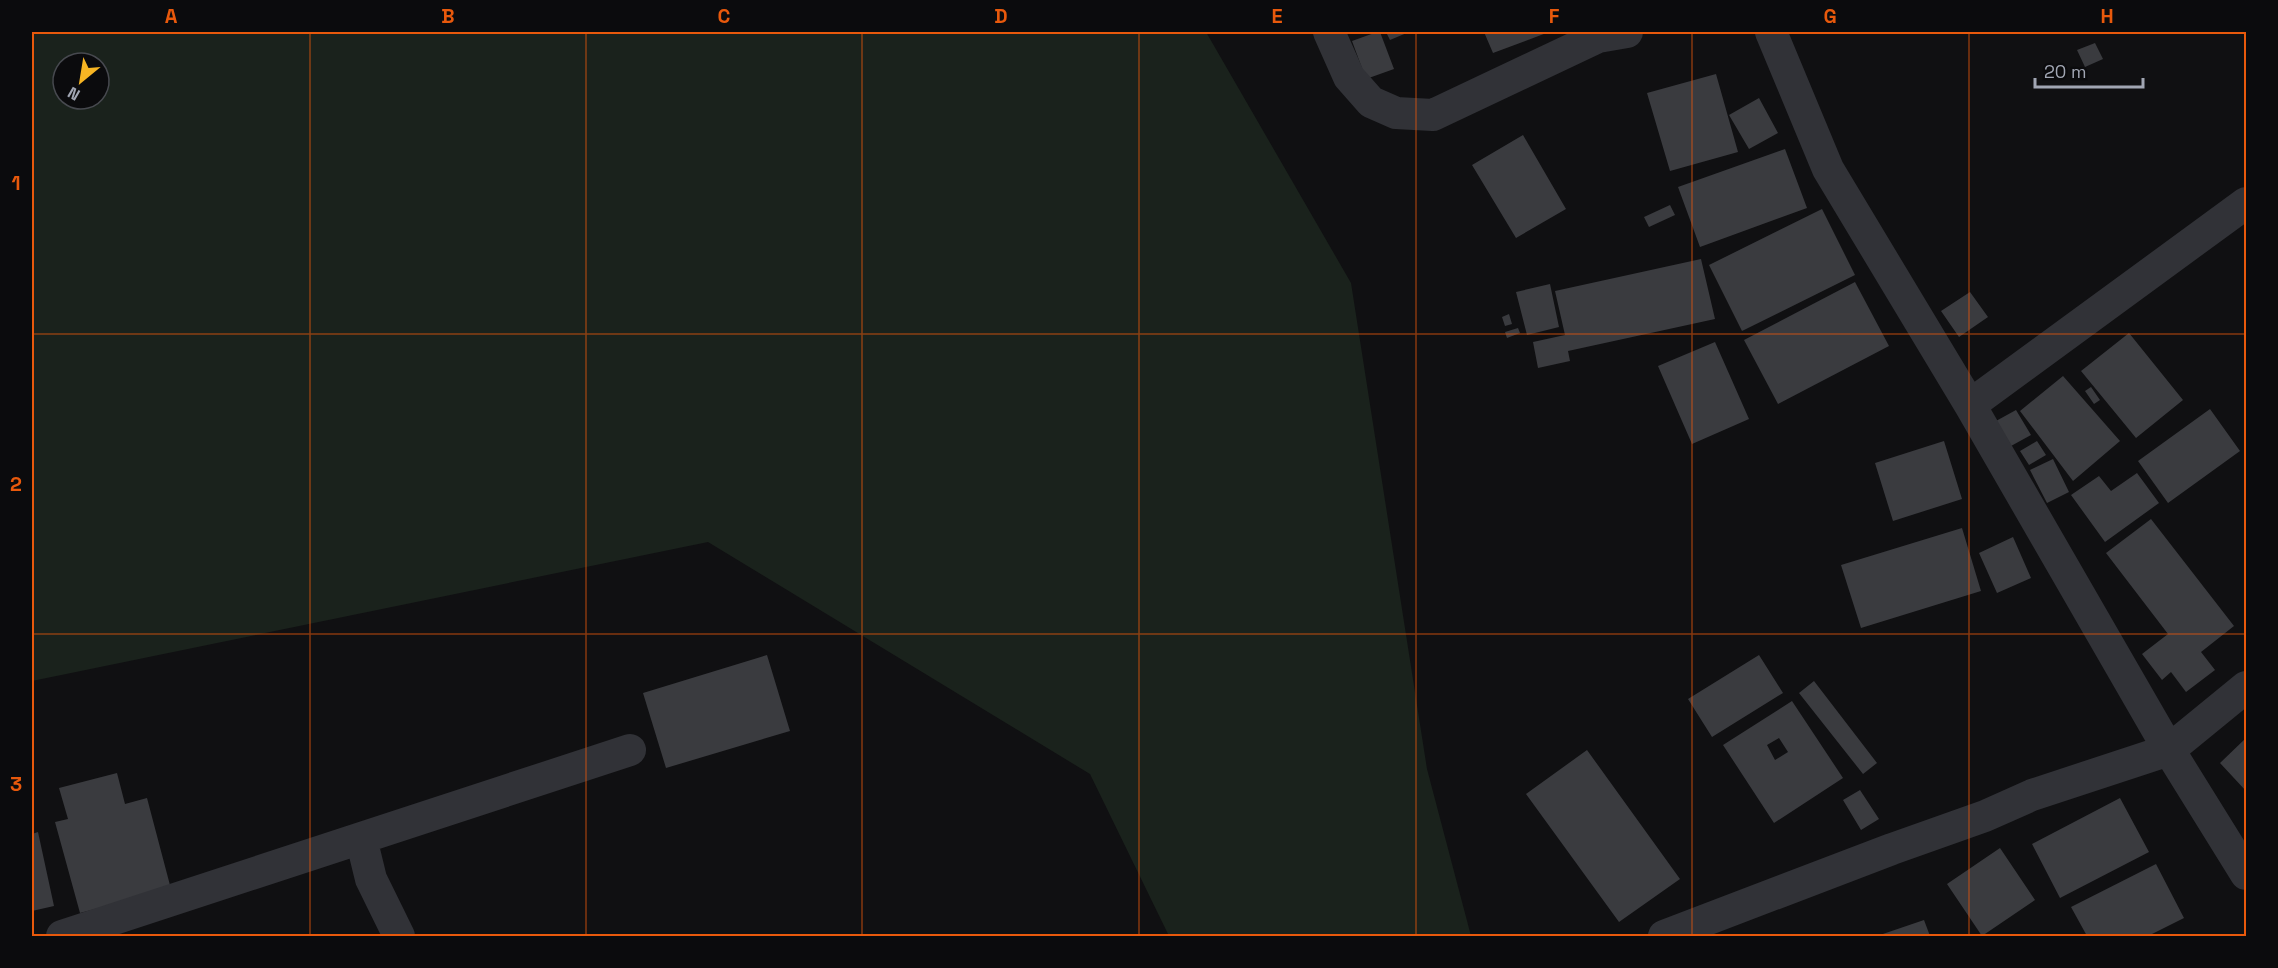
<svg xmlns="http://www.w3.org/2000/svg" width="2278" height="968" viewBox="0 0 2278 968" font-family="'Space Grotesk',sans-serif">
<style>
.green{fill:#1a221c;fill-rule:evenodd}
.building{fill:#3a3b3f;fill-rule:evenodd}
.lines{fill:none;stroke-linecap:round;stroke-linejoin:round}
.minor{stroke:#313237;stroke-width:32}
.grid{fill:none;stroke:#e8590c;stroke-width:1.5;stroke-opacity:0.55}
.neatline{fill:none;stroke:#e8590c;stroke-width:2}
.grid-label{font-size:20px;text-anchor:middle;font-weight:bold;fill:#e8590c}
</style>
<rect width="100%" height="100%" fill="#101012"/>
<path class="green" d="M32,32h1174l145,251 76,486 44,167h-302l-79,-162 -382,-232 -676,139zM63,63h36v36h-36z"/>
<path class="building" d="M1377,32h3l14,37 -28,10 -14,-38z
M1386,32h23l-19,8z
M1484,32h65l-56,21z
M2095,43l8,16 -18,8 -8,-17z
M1716,74l22,78 -68,19 -23,-78z
M1759,98l19,35 -29,16 -20,-34z
M1523,135l43,74 -50,29 -44,-73z
M1785,149l22,59 -107,39 -22,-60z
M1670,205l5,10 -26,12 -5,-10z
M1822,209l33,66 -113,56 -33,-66z
M1701,259l14,60 -147,32 2,10 -32,7 -5,-26 32,-7 -10,-44z
M1855,282l34,64 -111,58 -34,-64z
M1550,284l9,43 -32,8 -11,-43z
M1970,292l18,25 -29,20 -18,-26z
M1509,314l3,10 -7,2 -3,-9z
M1518,328l2,5 -13,5 -2,-6z
M2129,333l54,67 -47,38 -55,-67z
M1715,342l34,77 -57,25 -34,-78z
M2063,376l57,65 -47,40 -53,-70z
M2091,387l9,13 -6,4 -9,-13z
M2210,409l30,42 -72,52 -30,-42z
M2016,410l15,25 -20,11 -15,-25z
M1944,441l18,58 -69,22 -18,-58z
M2037,441l9,14 -17,10 -9,-14z
M2053,459l16,33 -22,11 -17,-33z
M2137,473l22,30 -54,39 -34,-47 28,-19 12,15z
M2151,519l83,107 -33,26 14,18 -29,22 -15,-20 -9,8 -20,-26 26,-20 -62,-81z
M1962,528l19,63 -120,37 -20,-63z
M2013,537l18,41 -34,15 -18,-40z
M767,655l23,76 -124,37 -23,-75z
M1759,655l24,38 -71,44 -24,-38z
M1814,681l63,82 -14,11 -64,-81z
M1792,701l51,77 -69,45 -51,-78zM1779,738l9,14 -13,8 -8,-15z
M2246,738v53l-26,-28z
M1587,750l93,129 -61,43 -93,-128z
M117,773l8,31 22,-6 24,91 -91,24 -25,-91 13,-3 -9,-31z
M1860,790l19,29 -18,11 -18,-30z
M2120,798l29,54 -89,46 -28,-54z
M38,832l16,74 -22,5v-77z
M2000,848l35,52 -53,36 -35,-52z
M2156,864l28,54 -36,18h-61l-16,-29z
M1924,920l6,16h-53z"/>
<g class="lines">
<path class="minor" d="M1329,32l20,45 22,25 25,11 37,2 165,-78 29,-5
M1771,32l57,137 142,236 199,345 77,124
M1970,405l276,-202
M361,838l10,41 28,57
M62,936l568,-186
M1664,936l228,-87 93,-33 47,-21 137,-45 77,-63"/>
</g>
<path class="grid" d="M310,32v904M586,32v904M862,32v904M1139,32v904M1416,32v904M1692,32v904M1969,32v904M32,334h2214M32,634h2214"/>
<rect width="2278" height="968" fill="none" stroke="#0b0b0d" stroke-width="66"/>
<g transform="translate(81 81) rotate(210)"><circle r="28" fill="#0b0b0d" stroke="#47494f" stroke-width="1.5"/>
<path d="M0-4.5L10 22L0 15L-10 22Z" fill="#f7b523"/>
<text y="-9" font-size="16" font-weight="bold" text-anchor="middle" fill="#a1a6b3">N</text>
</g>
<path d="M2035 78v9h108v-9" fill="none" stroke="#a1a6b3" stroke-width="3"/>
<text x="2044" y="78" font-size="18" fill="#a1a6b3" stroke="#0b0b0d" stroke-width="4.5" paint-order="stroke">20 m</text>
<rect x="33" y="33" width="2212" height="902" class="neatline"/>
<g class="grid-label">
<text x="171" y="23">A</text>
<text x="448" y="23">B</text>
<text x="724" y="23">C</text>
<text x="1001" y="23">D</text>
<text x="1277" y="23">E</text>
<text x="1554" y="23">F</text>
<text x="1830" y="23">G</text>
<text x="2107" y="23">H</text>
<text x="16" y="190">1</text>
<text x="16" y="491">2</text>
<text x="16" y="791">3</text>
</g>
</svg>
